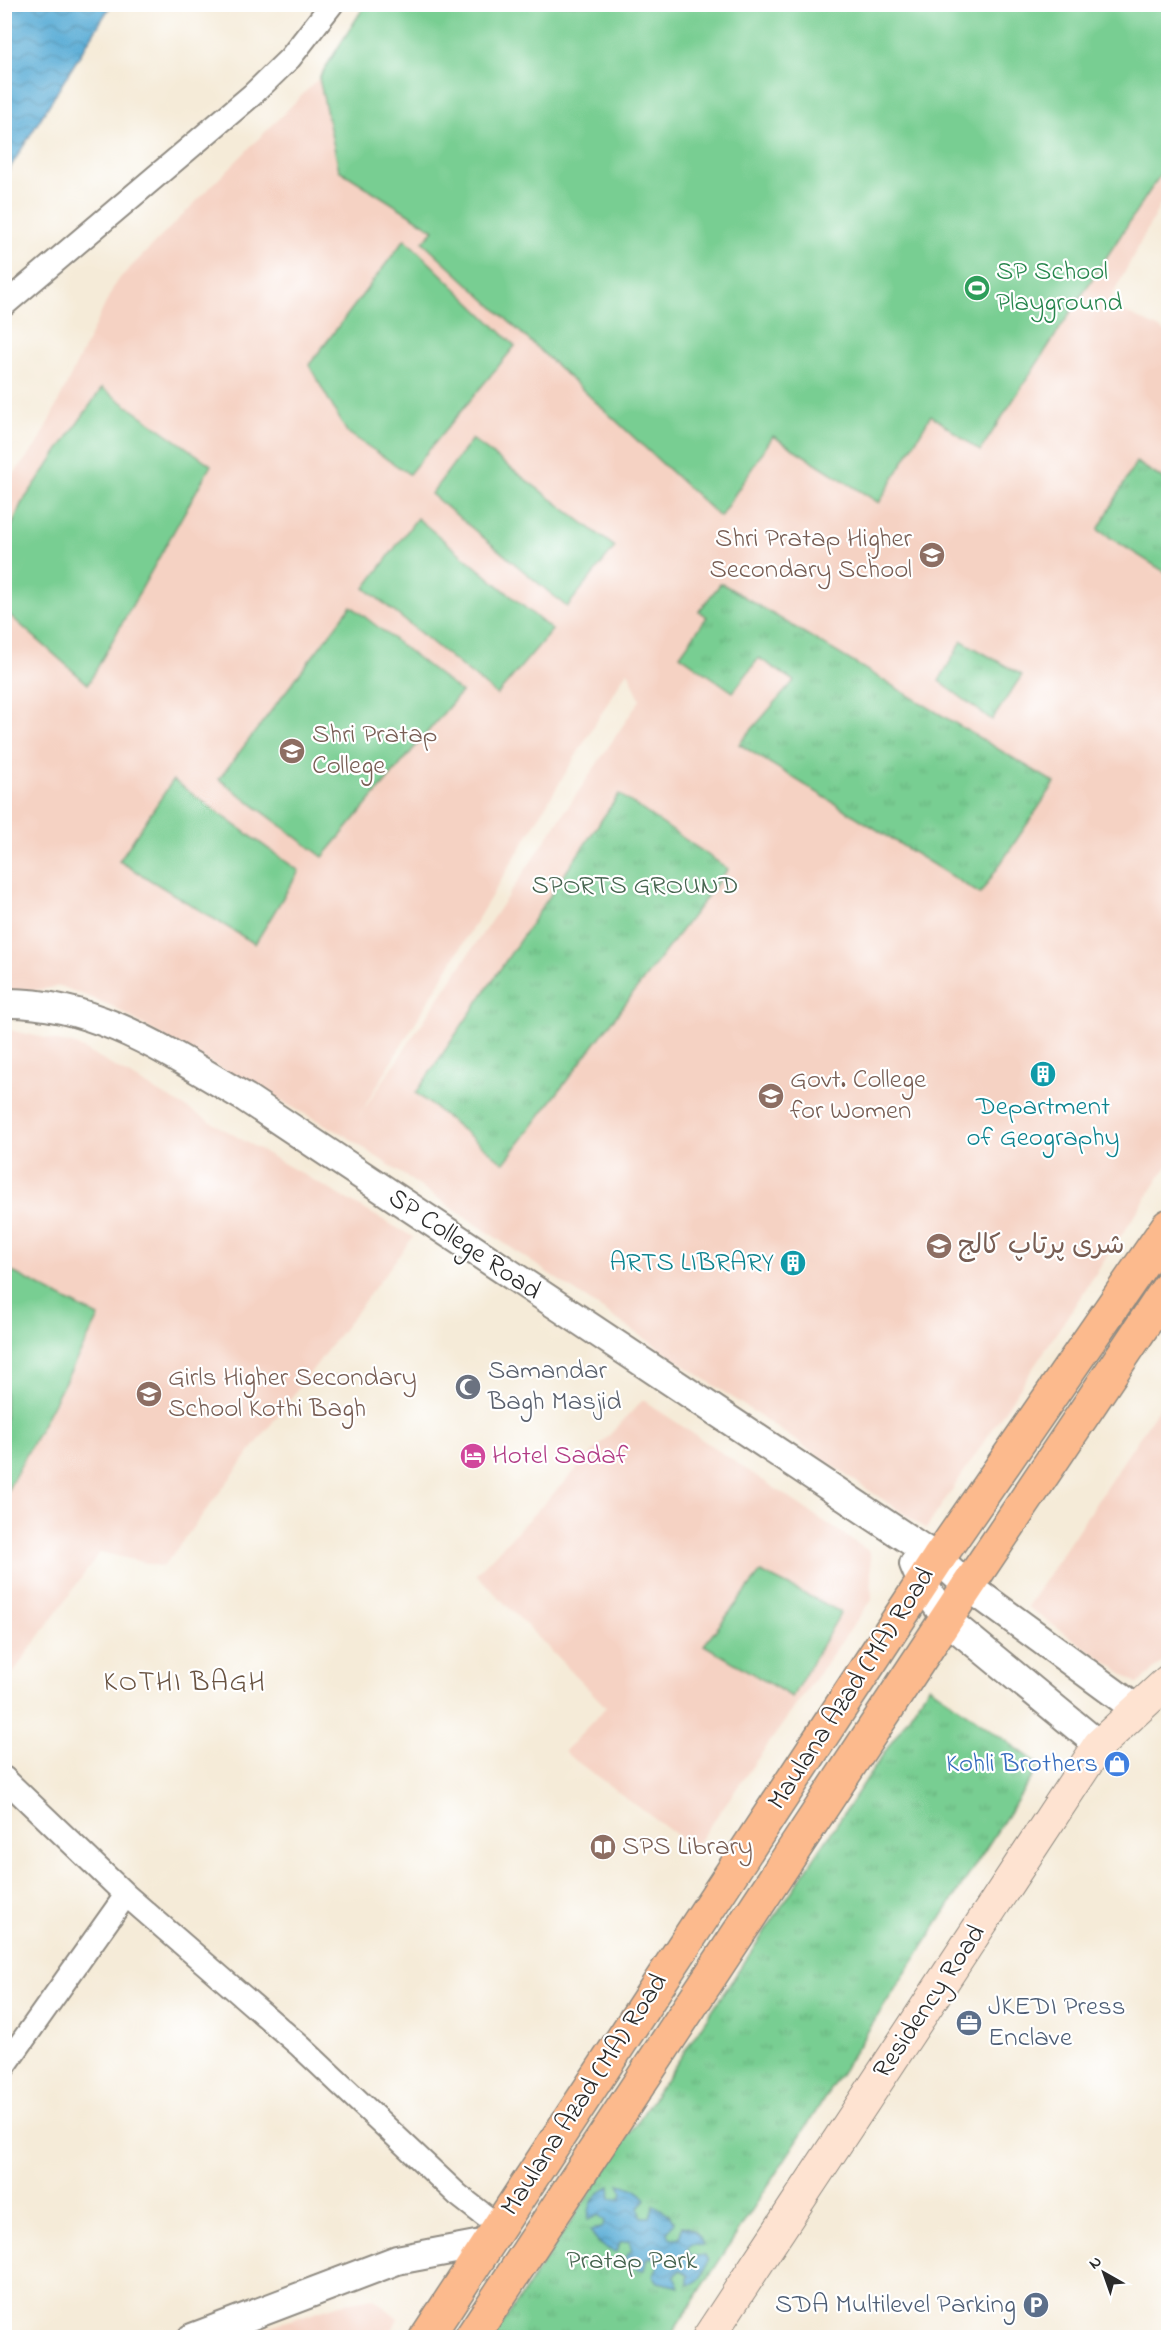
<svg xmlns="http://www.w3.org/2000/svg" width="1173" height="2342" viewBox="0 0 1173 2342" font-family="'Indie Flower','Playpen Sans Arabic',sans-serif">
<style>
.built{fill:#f5d2c3;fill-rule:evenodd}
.grass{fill:#78ce92;stroke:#527c5e;stroke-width:1.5}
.park{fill:url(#park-tufts);stroke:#527c5e;stroke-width:1.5}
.water{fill:url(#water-waves);stroke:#426c80;stroke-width:1.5}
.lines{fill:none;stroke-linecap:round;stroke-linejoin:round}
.minor-casing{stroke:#908b82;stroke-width:26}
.tertiary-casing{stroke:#908b82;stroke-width:32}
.secondary-casing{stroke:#908b82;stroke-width:34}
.primary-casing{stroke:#908b82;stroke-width:36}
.minor{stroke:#fff;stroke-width:22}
.tertiary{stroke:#fff;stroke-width:28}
.secondary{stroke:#fee3d1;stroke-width:32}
.primary{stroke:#fcba8d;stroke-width:33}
.labels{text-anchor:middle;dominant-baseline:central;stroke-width:4.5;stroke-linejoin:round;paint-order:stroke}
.leisure-label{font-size:27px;fill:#27864d;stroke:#fff;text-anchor:start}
.education-label{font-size:27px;fill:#785e54;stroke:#fff;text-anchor:start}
.park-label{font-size:27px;fill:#46644f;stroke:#fff}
.culture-label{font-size:27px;fill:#0d838f;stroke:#fff}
.street-label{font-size:27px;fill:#2b2b2b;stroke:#fff}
.worship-label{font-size:27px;fill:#5b616d;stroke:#fff;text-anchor:start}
.hotel-label{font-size:27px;fill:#b23c85;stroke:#fff;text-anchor:start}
.shop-label{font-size:27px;fill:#366cbe;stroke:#fff;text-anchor:end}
.service-label{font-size:27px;fill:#4e5e75;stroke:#fff;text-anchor:start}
.neighbourhood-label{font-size:28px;letter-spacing:1.5px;fill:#695341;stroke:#fff}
</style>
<defs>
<pattern id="park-tufts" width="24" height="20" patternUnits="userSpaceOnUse" patternTransform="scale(1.5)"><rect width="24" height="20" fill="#78ce92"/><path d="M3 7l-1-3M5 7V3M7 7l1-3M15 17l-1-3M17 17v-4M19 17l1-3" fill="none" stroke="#68b17e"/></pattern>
<pattern id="water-waves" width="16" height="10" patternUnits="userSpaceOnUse" patternTransform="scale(1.5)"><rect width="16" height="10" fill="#59acd5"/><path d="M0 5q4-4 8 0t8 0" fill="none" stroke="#4a8cad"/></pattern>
</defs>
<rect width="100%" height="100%" fill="#fff"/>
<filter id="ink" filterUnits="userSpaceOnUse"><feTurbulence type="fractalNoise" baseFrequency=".0167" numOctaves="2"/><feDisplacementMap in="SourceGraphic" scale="12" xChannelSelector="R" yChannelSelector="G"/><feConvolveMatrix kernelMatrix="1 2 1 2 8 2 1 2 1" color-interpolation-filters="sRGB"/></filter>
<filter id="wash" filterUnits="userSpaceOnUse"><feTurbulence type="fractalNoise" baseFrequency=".008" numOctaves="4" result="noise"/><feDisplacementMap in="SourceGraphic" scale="24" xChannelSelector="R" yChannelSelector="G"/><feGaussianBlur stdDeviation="1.35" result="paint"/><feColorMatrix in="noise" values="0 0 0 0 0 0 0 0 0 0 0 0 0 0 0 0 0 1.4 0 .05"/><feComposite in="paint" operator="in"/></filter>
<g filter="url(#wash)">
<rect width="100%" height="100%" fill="#f5ebd8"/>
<path class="built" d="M365,5l533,238 154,-238h116v185l-60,114 60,29v832l-242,364 -580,-393 -173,-93 -61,-37 -52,-20 -55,10v-511l34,-43 77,-160 203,-204zM628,671l12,29 -284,421 271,-450z
M5,1029l71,16 337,192 -250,330 -63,-15 -95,132z
M1168,1394v263l-30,27 -111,-77z
M643,1400l227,152 2,47 -178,249 -130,-96 42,-45 -130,-133z
M373,2298l25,20 -9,19h-152l103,-33z"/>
<path class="grass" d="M365,5h803v158l-188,288 -49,-36 -52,88 -106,-67 -53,81 -297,-275 11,-12 -95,-60 -20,-92z
M405,239l110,107 -106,128 -62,-42 -38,-67z
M102,388l109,77 -123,219 -83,-73v-68l16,-39z
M472,439l143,108 -48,60 -136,-113z
M417,518l135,112 -55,65 -132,-107z
M351,606l110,86 -138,165 -104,-78z
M173,780l126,91 -44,73 -136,-83z
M5,1268l94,49 -94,178z
M761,1572l80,40 -49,85 -88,-52z"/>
<path class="park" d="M1136,462l32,20v92l-70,-44z
M721,583l334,200 -75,111 -241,-150 55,-63 -35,-23 -26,34 -53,-37 27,-38 -8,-6z
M962,641l60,34 -30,45 -53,-39z
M619,794l109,75 -224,294 -88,-70z
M929,1686l111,79 -370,572 -177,1z"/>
<path class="water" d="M5,4l106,1 -106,171 -1,-171z
M619,2184c12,2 20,6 27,15l-7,9 2,9h9l4,-12 15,9 5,8 -7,10 4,7 9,-1 2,-12c12,2 18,8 21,19l-11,-2 -5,6 5,8 12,-2 4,5c-3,12 -7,22 -20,25v-11l-7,-4 -7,6 5,11 -21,-5 -5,-6 6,-12 -4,-7 -8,1 -3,12 -7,-1 -12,-9 2,-6 5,-3 -3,-10 -9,1 -3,10c-14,-3 -20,-10 -27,-22l12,-2 3,-7 -7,-6 -10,5c1,-17 6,-26 22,-34l1,12h10l2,-6z"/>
</g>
<g filter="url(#ink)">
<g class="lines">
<defs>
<path id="minor" d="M4,305l248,-210 38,-37 42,-54
M4,1778l122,117 174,151 158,149 40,31
M4,2067l122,-172"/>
<path id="tertiary" d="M4,1003c91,-2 167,51 242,95l692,461 30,27 168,123
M914,1564l8,19 25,37 152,125
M192,2338l205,-78 90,-17"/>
<path id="secondary" d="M708,2338l391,-593 69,-64"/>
<path id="primary" d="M426,2338l512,-779 230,-333
M471,2338l497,-752 200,-298"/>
</defs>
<use href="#minor" class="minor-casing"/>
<use href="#tertiary" class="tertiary-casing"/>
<use href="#secondary" class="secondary-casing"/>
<use href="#primary" class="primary-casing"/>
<use href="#minor" class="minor"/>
<use href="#tertiary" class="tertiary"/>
<use href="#secondary" class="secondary"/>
<use href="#primary" class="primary"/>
</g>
</g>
<defs>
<symbol id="stadium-disc" viewBox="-11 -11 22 22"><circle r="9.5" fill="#2e9e5b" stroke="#fff"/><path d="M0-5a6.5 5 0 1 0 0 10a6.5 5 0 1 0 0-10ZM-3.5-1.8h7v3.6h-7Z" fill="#fff"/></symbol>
<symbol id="school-disc" viewBox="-11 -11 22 22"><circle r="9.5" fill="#8d6e63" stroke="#fff"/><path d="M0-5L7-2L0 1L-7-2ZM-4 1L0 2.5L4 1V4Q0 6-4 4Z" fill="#fff"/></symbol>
<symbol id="university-disc" viewBox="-11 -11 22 22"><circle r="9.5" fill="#8d6e63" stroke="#fff"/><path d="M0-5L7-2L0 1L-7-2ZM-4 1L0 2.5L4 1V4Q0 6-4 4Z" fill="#fff"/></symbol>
<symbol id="building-disc" viewBox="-11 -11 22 22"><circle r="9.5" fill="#0f9aa8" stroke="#fff"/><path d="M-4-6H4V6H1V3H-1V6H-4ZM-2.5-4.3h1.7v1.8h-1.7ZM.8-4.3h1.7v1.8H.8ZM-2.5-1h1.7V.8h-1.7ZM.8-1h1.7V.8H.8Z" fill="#fff"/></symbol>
<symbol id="mosque-disc" viewBox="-11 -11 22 22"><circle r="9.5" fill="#6b7280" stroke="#fff"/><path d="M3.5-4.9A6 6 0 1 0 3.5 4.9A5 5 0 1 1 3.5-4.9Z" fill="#fff"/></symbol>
<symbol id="hotel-disc" viewBox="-11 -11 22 22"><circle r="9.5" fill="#d1479c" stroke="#fff"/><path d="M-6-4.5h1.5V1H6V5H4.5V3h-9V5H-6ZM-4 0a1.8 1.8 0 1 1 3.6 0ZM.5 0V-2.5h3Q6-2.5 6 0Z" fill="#fff"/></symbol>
<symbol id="shop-disc" viewBox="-11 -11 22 22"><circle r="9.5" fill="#3f7fe0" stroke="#fff"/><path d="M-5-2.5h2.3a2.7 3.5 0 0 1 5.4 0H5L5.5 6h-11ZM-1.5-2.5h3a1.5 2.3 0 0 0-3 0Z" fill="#fff"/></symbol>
<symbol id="library-disc" viewBox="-11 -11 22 22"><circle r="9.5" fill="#8d6e63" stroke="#fff"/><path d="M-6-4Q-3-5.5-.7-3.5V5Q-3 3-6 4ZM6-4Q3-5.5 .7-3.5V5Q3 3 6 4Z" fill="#fff"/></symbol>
<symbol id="office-disc" viewBox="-11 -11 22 22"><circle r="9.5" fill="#5c6f8a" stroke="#fff"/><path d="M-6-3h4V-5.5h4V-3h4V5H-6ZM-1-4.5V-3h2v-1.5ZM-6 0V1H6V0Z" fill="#fff"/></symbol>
<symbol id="parking-disc" viewBox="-11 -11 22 22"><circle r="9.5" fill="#5c6f8a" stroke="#fff"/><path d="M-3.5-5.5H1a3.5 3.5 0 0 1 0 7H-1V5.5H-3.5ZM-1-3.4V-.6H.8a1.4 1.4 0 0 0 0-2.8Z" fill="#fff"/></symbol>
</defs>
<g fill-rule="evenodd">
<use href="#stadium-disc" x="962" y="273" width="30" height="30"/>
<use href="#school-disc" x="917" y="540" width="30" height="30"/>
<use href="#university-disc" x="277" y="736" width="30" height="30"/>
<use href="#building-disc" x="1028" y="1059" width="30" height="30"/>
<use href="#university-disc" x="756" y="1081" width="30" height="30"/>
<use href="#university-disc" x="924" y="1231" width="30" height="30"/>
<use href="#building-disc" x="778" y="1248" width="30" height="30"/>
<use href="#mosque-disc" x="453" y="1372" width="30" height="30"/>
<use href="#school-disc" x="134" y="1379" width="30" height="30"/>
<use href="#hotel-disc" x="458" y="1441" width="30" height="30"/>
<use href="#shop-disc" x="1102" y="1749" width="30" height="30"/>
<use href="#library-disc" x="588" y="1832" width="30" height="30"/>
<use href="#office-disc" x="954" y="2008" width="30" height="30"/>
<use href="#parking-disc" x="1021" y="2290" width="30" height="30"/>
</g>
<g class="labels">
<g class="leisure-label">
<text x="996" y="272">SP School<tspan x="996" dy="31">Playground</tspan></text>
</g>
<g class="education-label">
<text x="912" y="539" text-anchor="end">Shri Pratap Higher<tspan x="912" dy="31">Secondary School</tspan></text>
<text x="312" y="735">Shri Pratap<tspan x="312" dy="31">College</tspan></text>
<text x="790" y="1080">Govt. College<tspan x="790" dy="31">for Women</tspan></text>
<text x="958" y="1246">شری پرتاپ کالج</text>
<text x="168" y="1378">Girls Higher Secondary<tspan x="168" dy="31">School Kothi Bagh</tspan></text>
<text x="622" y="1847">SPS Library</text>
</g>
<g class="park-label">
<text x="635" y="886">SPORTS GROUND</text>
<text x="632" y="2261">Pratap Park</text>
</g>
<g class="culture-label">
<text x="1043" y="1107">Department<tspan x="1043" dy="31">of Geography</tspan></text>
<text x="774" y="1263" text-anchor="end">ARTS LIBRARY</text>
</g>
<g class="street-label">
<text transform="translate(464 1245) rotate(34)">SP College Road</text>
<text transform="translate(852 1689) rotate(-57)">Maulana Azad (MA) Road</text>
<text transform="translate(930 2002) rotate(-56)">Residency Road</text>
<text transform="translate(585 2095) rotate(-57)">Maulana Azad (MA) Road</text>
</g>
<g class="worship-label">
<text x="488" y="1371">Samandar<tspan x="488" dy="31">Bagh Masjid</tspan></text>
</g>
<g class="hotel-label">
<text x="492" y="1456">Hotel Sadaf</text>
</g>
<g class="shop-label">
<text x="1098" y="1764">Kohli Brothers</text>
</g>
<g class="service-label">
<text x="988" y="2007">JKEDI Press<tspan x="988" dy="31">Enclave</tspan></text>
<text x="1016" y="2305" text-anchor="end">SDA Multilevel Parking</text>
</g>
<g class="neighbourhood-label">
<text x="185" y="1683">KOTHI BAGH</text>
</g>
</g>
<rect width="1173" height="2342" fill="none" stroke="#fff" stroke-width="24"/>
<g transform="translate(1104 2273) rotate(320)" stroke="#ffffff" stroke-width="4.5" paint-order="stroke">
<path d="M0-4.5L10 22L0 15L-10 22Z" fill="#2b2b2b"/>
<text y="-9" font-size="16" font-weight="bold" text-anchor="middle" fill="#2b2b2b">N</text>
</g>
</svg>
